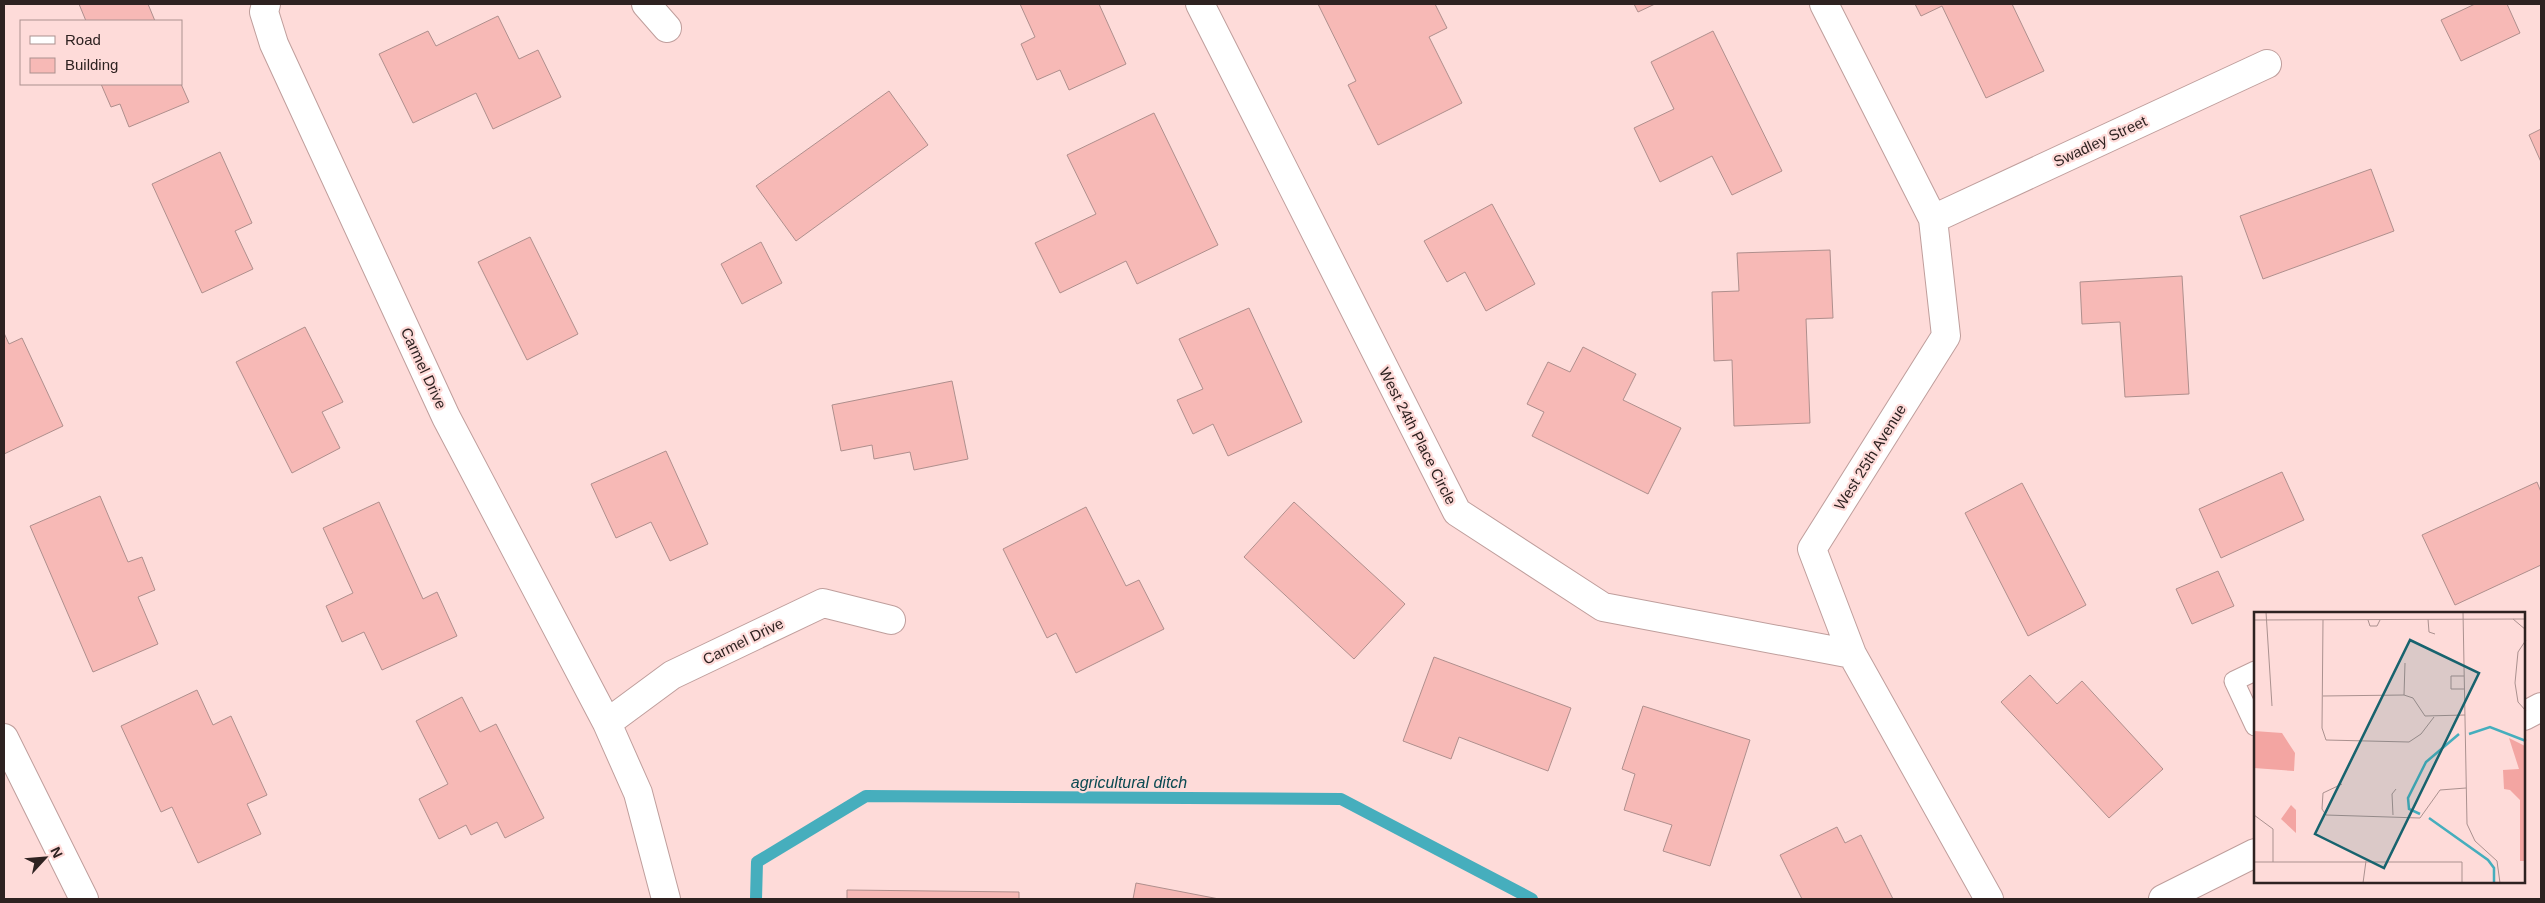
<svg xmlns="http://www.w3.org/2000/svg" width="2545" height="903" viewBox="0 0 2545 903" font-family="Helvetica,sans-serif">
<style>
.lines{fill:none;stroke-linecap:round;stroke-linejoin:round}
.stream{stroke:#46aebd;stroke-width:12}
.building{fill:#f7b9b6;stroke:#af8f8d}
.lane-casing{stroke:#bf9e9c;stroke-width:21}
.street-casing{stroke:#bf9e9c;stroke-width:30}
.secondary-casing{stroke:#bf9e9c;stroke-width:30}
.lane{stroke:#fff;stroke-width:19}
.street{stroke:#fff;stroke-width:28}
.secondary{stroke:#fff;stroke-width:28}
.labels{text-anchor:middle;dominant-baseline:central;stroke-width:4.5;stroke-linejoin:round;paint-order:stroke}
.street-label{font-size:15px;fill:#2e2221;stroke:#fedbd9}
.water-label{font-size:16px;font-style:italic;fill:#0b4a52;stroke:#fedbd9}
.inset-river{fill:none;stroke:#46aebd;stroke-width:2.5}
.inset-road{fill:none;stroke:#ab918f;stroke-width:1}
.view{fill:#17636e;fill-opacity:0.15;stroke:#17636e;stroke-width:2.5}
.inset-edge{fill:none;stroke:#2e2221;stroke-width:2.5}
</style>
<rect width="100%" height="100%" fill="#fedbd9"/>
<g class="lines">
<path class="stream" d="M756,899l1,-37 109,-66 475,3 191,100"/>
</g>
<path class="building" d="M79,4h69l7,17h-69z
M1020,4h79l27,60 -57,26 -9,-20 -23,10 -16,-36 14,-7z
M1318,4h117l12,24 -18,9 33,66 -84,42 -30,-60 8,-4z
M1634,4h21l-17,8z
M1915,4h97l32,67 -58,27 -44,-92 -21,10z
M2475,4h32l13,29 -59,28 -20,-41z
M498,16l21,43 19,-9 23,47 -68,32 -17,-36 -63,30 -34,-69 49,-23 8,15z
M1713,31l69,140 -50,24 -20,-39 -52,26 -26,-54 40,-19 -23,-47z
M101,84h80l8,18 -60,25 -9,-23 -9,3z
M889,91l39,54 -132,96 -40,-55z
M1154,113l64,132 -81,39 -11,-23 -66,32 -25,-50 61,-29 -29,-59z
M2541,129v33l-12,-27z
M220,152l32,71 -17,8 18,38 -51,24 -50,-109z
M2371,169l23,62 -131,48 -23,-63z
M1492,204l43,80 -49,27 -21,-39 -18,10 -23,-41z
M530,237l48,97 -51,26 -49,-98z
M761,242l21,41 -40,21 -21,-40z
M1830,250l3,68 -27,1 4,104 -76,3 -2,-66 -18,1 -2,-69 27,-1 -2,-38z
M2182,276l7,118 -64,3 -5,-75 -38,2 -2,-42z
M1249,308l53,114 -74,34 -15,-32 -20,10 -16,-34 26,-11 -24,-50z
M305,327l38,75 -21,10 18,36 -48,25 -56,-111z
M4,333l5,11 13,-6 41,88 -59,28z
M1583,347l53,27 -13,26 58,28 -33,66 -116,-58 12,-24 -17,-8 21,-42 22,10z
M952,381l16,78 -54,11 -4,-18 -36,7 -2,-14 -31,6 -9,-46z
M666,451l42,93 -38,17 -19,-39 -35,16 -25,-54z
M2282,472l22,48 -83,38 -22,-49z
M2537,482l4,10v73l-86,40 -33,-70z
M2022,483l64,122 -58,31 -63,-123z
M100,496l28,66 14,-5 13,33 -17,7 20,47 -65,28 -63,-146z
M379,502l44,97 14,-7 20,44 -75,34 -18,-38 -22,10 -16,-36 27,-13 -30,-65z
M1294,502l111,102 -51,55 -110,-102z
M1086,507l40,79 13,-6 25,49 -88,44 -20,-40 -9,5 -44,-89z
M2218,571l16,35 -42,18 -16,-35z
M1434,657l137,51 -23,63 -89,-34 -8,22 -48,-18z
M2030,675l27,29 25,-23 81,88 -54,49 -108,-116z
M197,690l16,35 18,-9 36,79 -20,9 14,30 -63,29 -26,-56 -11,5 -40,-86z
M462,697l18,35 16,-8 48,94 -39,20 -8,-16 -26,13 -5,-10 -27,14 -20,-40 29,-15 -32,-63z
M1643,706l107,34 -40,126 -47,-15 9,-26 -48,-15 11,-36 -13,-5z
M1837,827l8,16 16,-8 32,64h-91l-22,-44z
M1136,883l83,16h-86z
M847,890l172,2v7h-172z"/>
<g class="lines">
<defs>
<path id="lane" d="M2255,671l-21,10 21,45"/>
<path id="street" d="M266,4l-2,8 10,32 172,373 161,306 31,70 28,106
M646,4l21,24
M1200,4l257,508 146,95 249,47
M1824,4l109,215 13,117 -134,213 40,105 137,245
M1933,219l334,-155
M607,723l65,-48 151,-72 68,17
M4,738l80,161"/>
<path id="secondary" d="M2524,716l17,-9
M2163,899l92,-46"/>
</defs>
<use href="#lane" class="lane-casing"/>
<use href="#street" class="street-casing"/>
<use href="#secondary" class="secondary-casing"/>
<use href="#lane" class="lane"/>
<use href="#street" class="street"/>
<use href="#secondary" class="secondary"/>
</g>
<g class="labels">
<g class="street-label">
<text transform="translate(2100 141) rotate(-25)">Swadley Street</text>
<text transform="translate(424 368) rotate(65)">Carmel Drive</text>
<text transform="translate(1418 436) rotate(63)">West 24th Place Circle</text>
<text transform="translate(1870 457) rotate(-58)">West 25th Avenue</text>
<text transform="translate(743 641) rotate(-26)">Carmel Drive</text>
</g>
<g class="water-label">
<text x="1129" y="782">agricultural ditch</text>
</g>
</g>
<g transform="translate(2254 612)">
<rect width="271" height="271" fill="#fedbd9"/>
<path d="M0,119l28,2 13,20 -1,18 -40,-3zM255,126l16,8v115h-5v-61l-10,-10 -6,-1 -1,-19 16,-1zM37,193l5,5v23l-15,-14z" fill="#f3a5a2"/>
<path class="inset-river" d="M215,122l21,-7 36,14M166,202l-11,-5 -1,-11 18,-36 33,-28M175,206l59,42 6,8v15"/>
<path class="inset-road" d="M12,0l6,94M209,0l4,212 8,17 22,20 3,22M174,7l1,13 6,2M259,7l13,11M0,8l272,-1M69,8l-1,108 4,12 83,2 12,-8 13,-17M114,8l2,6h7l3,-6M272,28l-8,12 -3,31 3,19 8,9M210,64h-13v13h13M150,83l1,-32M69,84l81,-1 9,3 12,18 40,-1M88,172l-19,9 -1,16 4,6 94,3 20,-28 26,-2M0,203l19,14v33M139,203l-1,-21 4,-5M0,250h208v21M109,271l3,-22"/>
<path class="view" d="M156,28l69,33 -95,195 -69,-34z"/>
<rect width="271" height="271" class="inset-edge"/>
</g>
<rect width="2545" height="903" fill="none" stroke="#2e2221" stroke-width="10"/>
<rect x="20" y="20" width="162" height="65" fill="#fedbd9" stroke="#ab918f"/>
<rect x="30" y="36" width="25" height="8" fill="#ffffff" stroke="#ab918f"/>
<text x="65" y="45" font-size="15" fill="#2e2221">Road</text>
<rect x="30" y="58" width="25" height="15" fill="#f7b9b6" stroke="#ab918f"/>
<text x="65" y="70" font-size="15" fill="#2e2221">Building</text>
<g transform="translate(45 858) rotate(64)" stroke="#fedbd9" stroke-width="4" paint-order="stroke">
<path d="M0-4L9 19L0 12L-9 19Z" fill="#2e2221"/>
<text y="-8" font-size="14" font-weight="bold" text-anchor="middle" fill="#2e2221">N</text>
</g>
</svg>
